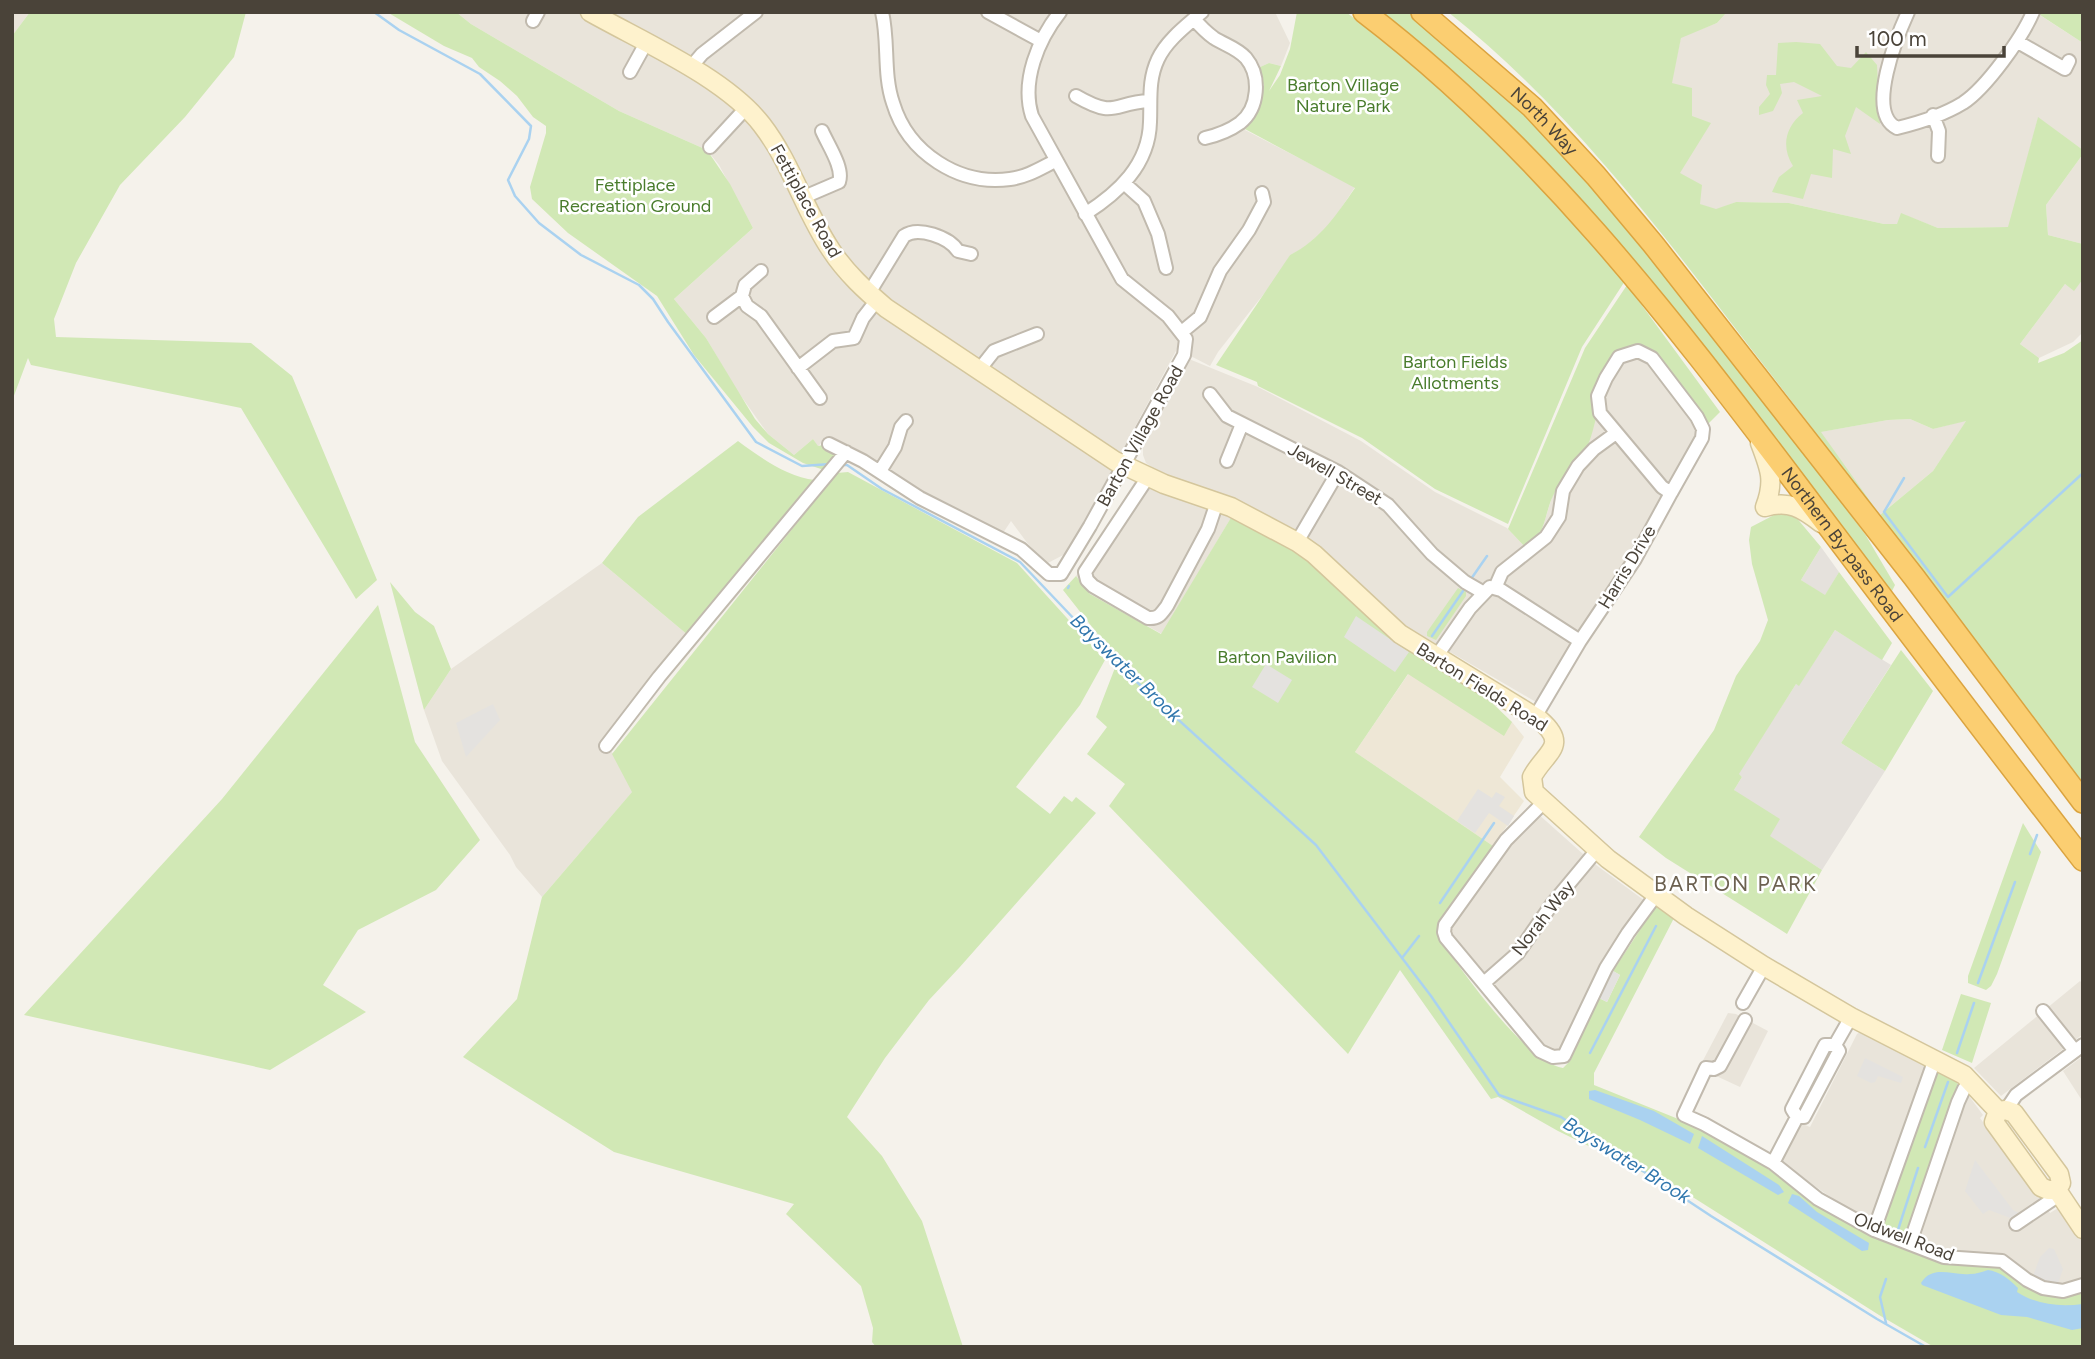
<svg xmlns="http://www.w3.org/2000/svg" width="2095" height="1359" viewBox="0 0 2095 1359" font-family="Figtree,sans-serif">
<style>
.residential{fill:#e9e4da}
.industrial{fill:#e5e1dc}
.education{fill:#eee7d6}
.green{fill:#d1e8b5;fill-rule:evenodd}
.parking{fill:#e4e2df}
.water{fill:#aad2f0}
.lines{fill:none;stroke-linecap:round;stroke-linejoin:round}
.stream{stroke:#aad2f0;stroke-width:2.5}
.street-casing{stroke:#c1baae;stroke-width:16}
.secondary-casing{stroke:#d4c69c;stroke-width:21}
.highway-casing{stroke:#dba440;stroke-width:24}
.street{stroke:#fff;stroke-width:12}
.secondary{stroke:#fef2cd;stroke-width:18}
.highway{stroke:#fbce71;stroke-width:21}
.labels{text-anchor:middle;dominant-baseline:central;stroke-width:5;stroke-linejoin:round;paint-order:stroke}
.park-label{font-size:18px;fill:#497c2c;stroke:#fff}
.street-label{font-size:18px;fill:#4a4339;stroke:#fff}
.water-label{font-size:19px;font-style:italic;fill:#3177ad;stroke:#fff}
.quarter-label{font-size:21px;letter-spacing:2px;fill:#6c6150;stroke:#fff}
</style>
<rect width="100%" height="100%" fill="#f5f2eb"/>
<path class="residential" d="M12,12h18l-18,24z
M456,12h819l15,31 -9,23 -12,-3 -21,10 2,19 -3,13 -10,10 11,10 -3,5 110,57 -25,38 -28,24 -12,6 -12,21 -60,76 -8,14 -33,-17 -110,204 -21,11 -18,-20 -17,-23 -8,12 -80,-41 -50,-33 -28,-15 -20,-7 -7,10 -5,-8 -19,16 -26,-21 -32,-45 -30,-51 -32,-39 79,-71 -34,-63 -12,-15 -88,-39 -148,-87z
M1727,12h308l48,31v107l-45,-32 -29,109 -71,1 -36,-14 -4,10h-14l-95,-21 -53,-1 -20,8 -17,-6 -20,-31 13,-57 -21,-32 10,-47 36,-14z
M2083,154v90l-35,-9 -2,-30z
M2083,279v53l-10,10 -34,16 -19,-14 45,-60 9,6z
M1638,351l14,7 51,71 -155,280 -156,-91 -34,-32 -196,-112 -16,-11 -3,-8v-8l46,-88 69,28 103,54 74,51 72,36 18,19 16,-14 11,-36 13,-22 33,-79 21,-39z
M1910,419l23,10 34,-9 -34,51 -53,44 -60,-83 68,-12z
M1136,480l96,36 -70,118 -72,-40 -14,-18z
M602,563l87,73 -84,103 28,52 -91,106 -26,-30 -6,-12 -68,-94 -18,-51 27,-41z
M1537,813l55,49 53,39 -43,62 -40,90 -16,-3 -54,-63 2,-9 -5,-5 -9,-2 -29,-33 -3,-9 47,-67z
M2080,981l3,3v50l-82,62 -27,-28z
M1728,1013l8,1 32,17 -28,56 -41,-19z
M1860,1032l66,33 -52,154 -7,3 -86,-59 19,-40 10,4 47,-93z
M2083,1056v46l-20,-31z
M1966,1092l17,23 -3,3 70,95 8,-5 25,34v36l-10,6 -29,1 -46,-29 -15,-3 -27,3 -36,-13 -3,-4z"/>
<path class="industrial" d="M1821,547l18,25 -14,24 -24,-16z
M1835,630l56,35 -50,78 44,28 -63,99 -53,-34 -35,-46 8,-13 -4,-3 58,-90 3,1z"/>
<path class="education" d="M1420,657l92,65 12,15 -24,40 24,24 -31,45 -138,-94z"/>
<path class="green" d="M30,12h216l-12,45 -49,60 -65,68 -44,78 -22,56 2,18 195,6 41,33 85,204 -21,19 -115,-191 -210,-43 -3,-7 -16,43v-365z
M387,12h69l15,12 148,87 88,39 23,34 23,44 -79,71 32,39 49,81 13,15 26,21 19,-16 5,7 5,-1 16,8 -12,18 -24,-8 -34,-20 -16,-16 -59,-72 -37,-59 -89,-63 -36,-34 -2,-12 16,-54v-7l-13,-9 -16,-21 -17,-15 -21,-14 -7,-9 -28,-12z
M1297,12h49l78,61 110,98 91,110 -43,66 -74,177 -73,-35 -73,-51 -104,-52 -1,-4 -41,-17 74,-110c30,-15 47,-41 65,-67l-110,-59 12,-18 3,-25h4l-6,-18 11,-5 12,3 -12,25 11,-16 10,-26z
M1374,12h36l22,17 98,88 73,79 166,211 96,127 30,51 -3,6 -6,-2 -194,-249z
M1448,12h279l-10,11 -36,15 -9,45 20,5v28l19,7 -31,50 22,12 -2,19 16,5 20,-7 53,1 95,21h13l4,-11 37,15 70,-1 30,-110 45,33v4l-37,51 2,30 35,9v35l-9,12 -9,-7 -45,60 19,14 -1,5 26,-10 19,-13v445c-110,-145 -219,-291 -331,-435 -92,-120 -184,-243 -304,-338zM1910,419l23,10 33,-8 -33,50 -53,44 -59,-83 67,-12z
M2041,12h42v31l-43,-28z
M1796,42l24,2 17,22 14,2 15,-16 11,13 3,59 -24,-17 -11,29 6,18 -18,-5 -1,29 -21,-4 -8,25 -31,-7 7,-15 14,-11c-12,-19 -8,-39 10,-53l-6,-13 25,-4 -28,-14 -14,2 2,9 -9,18 -14,4v-8l11,-13 -4,-9 1,-10h9l2,-32z
M1627,285l93,127 -17,17 -6,-12 -59,-66c-5,2 -11,3 -16,5 -20,11 -24,69 -35,91 -9,17 -26,31 -34,49 -9,18 -7,42 -28,51l-17,-18 77,-181z
M738,441c23,17 49,36 77,39l-85,102 -41,54 -87,-73 36,-46z
M848,472l169,91 88,97 -25,45 -64,82 34,27 14,-18 8,6 4,-5 20,16 -137,155 -30,32 -44,58 -38,59 35,39 40,65 41,126h-87l-4,-5 1,-14 -12,-42 -75,-72 8,-10 -180,-52 -151,-95 54,-58 25,-102 90,-105 -20,-38 225,-281z
M1776,514l19,2 26,31 -20,33 24,15 14,-23 53,71 -10,17 -47,-30 -36,56 -3,-2 -57,90 3,3 -8,13 46,29 -10,17 52,34 -35,64 -121,-76 -27,-21 75,-107 22,-54 24,-35 8,-21 -16,-56 -3,-24 2,-13z
M1232,516l77,44 83,78 95,60 25,24 -8,14 -96,-62 -53,78 138,94 -47,67 -9,22c23,33 88,127 126,133l7,-7 29,-63 8,4 13,-27 -7,-4 42,-64h4l14,10v3l-79,153v12l114,46 56,35 55,41 43,22 91,35h42l12,6 17,14 59,4v59h-149l-55,-32 -188,-119 -133,-65 -60,-34 -7,2 -91,-129 -52,84 -239,-248 16,-22 -38,-30 20,-27 -11,-10 22,-57 -55,-70 13,-14 14,18 71,40z
M390,582l25,30 19,14 17,43 -27,41z
M1458,588l8,4v4l-30,44 -9,-4v-4z
M378,605l37,137 65,98 -44,50 -78,40 -35,55 43,27 -96,58 -246,-55 198,-216z
M1901,650l32,41 -48,80 -44,-28z
M2023,823l18,29 -44,122 -6,12 -5,4 -18,-7v-7z
M1961,994l30,9 -19,60 -30,-13z
M1941,1072l17,10 -1,3 3,2 -52,147 -5,2 -19,-7 -2,-3 54,-152z"/>
<path class="parking" d="M1356,616l53,36 -14,20 -51,-35z
M1266,664l26,16 -14,23 -26,-16z
M493,704l7,16 -34,37 -10,-34z
M1478,789l14,9 4,-6 9,5 -6,9 15,10 -6,10 -19,-13 -14,20 -18,-12z
M1613,971l7,4 -13,27 -8,-4z
M1865,1058l38,19 -2,6 -23,-7 -3,6 -4,1 -14,-7z
M1975,1160l38,50 6,3 -6,6 -24,-9 -6,4 -18,-23z
M2049,1248l5,1 9,20 -6,17 -25,-7 8,-22z"/>
<path class="water" d="M1595,1090l59,21 40,23 -4,10 -50,-24 -51,-21v-8z
M1702,1136l77,49 5,7 -6,3 -80,-47z
M1792,1194l7,2 18,16 52,31 -1,7 -6,1 -74,-48z
M1988,1270c13,2 21,9 30,18l-1,4c20,13 43,15 66,12v24l-11,2 -45,-13 -26,-2 -79,-30 -1,-2c12,-19 31,-7 49,-9 6,0 12,-2 18,-4z"/>
<g class="lines">
<path class="stream" d="M374,12l25,18 81,44 51,52 -2,13 -21,41 7,16 24,27 42,32 58,30 14,14 15,23 88,120 46,24 29,-2
M842,465h5l35,24 138,73 96,101 200,182 115,151 68,99 62,22 150,99 166,103 49,28
M1904,478l-20,34 64,85 135,-124
M1471,579l16,-23
M1068,588l1,-2
M1432,636l31,-45
M2030,854l7,-19
M1440,903l54,-80
M1402,958l17,-22
M1978,983l37,-101
M1590,1053l66,-127
M1957,1053l17,-50
M1925,1147l23,-65
M1897,1233l21,-65
M1886,1323l-6,-26 6,-18"/>
<defs>
<path id="street" d="M882,12c7,30 1,62 11,91 15,50 66,83 117,76 17,-2 31,-11 45,-18
M988,12l53,29
M1908,12c-10,22 -43,101 -11,116 21,-5 48,-14 66,-25 23,-15 59,-65 70,-91
M1194,19c6,7 13,14 20,19 11,7 23,10 32,20 15,18 13,50 -6,65 -11,8 -22,12 -35,15
M533,21l5,-9
M2018,42l47,27 4,-8
M690,68l12,-14 54,-42
M630,72l16,-29
M1076,96c40,23 36,7 73,5
M1933,115l6,16 -1,25
M710,147l36,-39
M1125,184l19,17 14,33 8,34
M804,197l35,-15c5,-14 -11,-37 -17,-51
M1085,214c33,-21 64,-49 65,-92 1,-22 -2,-42 8,-63 9,-19 28,-33 44,-47
M869,293l35,-57c14,-10 45,1 54,15l13,3
M742,296l5,10 14,10 59,82
M714,317l28,-21 3,-11 16,-14
M1183,331l17,-14 20,-46 29,-41 15,-28 -2,-9
M1638,351l14,7 45,59 6,12 -1,9 -31,55 -9,-6 -62,-74 -2,-17 8,-18 13,-21z
M798,368l35,-27 21,-3 9,-20 14,-18
M979,370l15,-19 43,-17
M1210,394l17,22 111,56 50,33 44,49 33,28 19,11
M829,444l34,17 57,37 101,51 28,25h12l29,-48 94,-171 2,-16 -18,-23 -46,-37 -90,-163c-11,-35 6,-76 28,-104
M1227,461l15,-37
M880,471l15,-24 6,-20 5,-6
M1148,477l-63,95 2,8 6,6 55,32c11,1 13,-4 19,-12l41,-77 9,-27
M1297,542l41,-70
M1495,588l7,-16 44,-35 13,-20 4,-26 15,-25 16,-17 22,-16
M1436,657l34,-49 20,-21 11,3 79,51
M1535,717l45,-76 55,-82 36,-66
M606,746l53,-69 187,-225
M1544,802l-38,38 -61,85 -1,7 2,6 94,113 13,6 11,-1 42,-88 22,-35 28,-38
M1485,982l33,-29 34,-49 45,-54
M1743,1003l21,-37
M2043,1011l32,40
M1745,1020l-25,46 -6,3 -8,-1 -22,47 20,9 69,39 45,36 56,31 70,27 58,4 25,19 16,8 20,3 20,-6
M1835,1045h-10l-33,64 5,8h7l35,-66 -4,-6 16,-28
M2006,1110l10,-15 67,-50
M1773,1163l24,-46
M2016,1224l43,-29
M1874,1230l61,-171
M1910,1243l48,-141 6,-13 8,-8"/>
<path id="secondary" d="M590,12c53,30 136,66 172,113 30,39 42,85 69,125 15,23 35,41 55,58l229,153 49,23 67,23 66,35 17,12 86,80 140,86c30,26 5,32 -8,57l2,15 74,67 78,57 78,50 87,51 113,58 34,36
M1760,443c10,26 15,38 5,64
M1765,507c24,-7 37,1 56,16
M2006,1110l8,3 45,61 2,9 -4,7h-9l-7,-3 -47,-65 4,-11z
M2057,1190l26,39"/>
<g id="highway">
<path id="s1" d="M1364,12c173,132 304,302 434,474 94,125 189,250 285,374"/>
<path id="s2" d="M1422,12l110,95 64,69 57,68 261,333 169,225"/>
</g>
</defs>
<use href="#street" class="street-casing"/>
<use href="#secondary" class="secondary-casing"/>
<use href="#highway" class="highway-casing"/>
<use href="#street" class="street"/>
<use href="#secondary" class="secondary"/>
<use href="#highway" class="highway"/>
</g>
<g class="labels">
<g class="park-label">
<text x="1343" y="85">Barton Village<tspan x="1343" dy="21">Nature Park</tspan></text>
<text x="635" y="185">Fettiplace<tspan x="635" dy="21">Recreation Ground</tspan></text>
<text x="1455" y="362">Barton Fields<tspan x="1455" dy="21">Allotments</tspan></text>
<text x="1277" y="657">Barton Pavilion</text>
</g>
<g class="street-label">
<text stroke="none"><textPath href="#s2" startOffset="164">North Way</textPath></text>
<text transform="translate(806 201) rotate(61)">Fettiplace Road</text>
<text transform="translate(1140 436) rotate(-61)">Barton Village Road</text>
<text transform="translate(1335 474) rotate(30)">Jewell Street</text>
<text stroke="none"><textPath href="#s1" startOffset="718">Northern By-pass Road</textPath></text>
<text transform="translate(1627 567) rotate(-59)">Harris Drive</text>
<text transform="translate(1482 687) rotate(32)">Barton Fields Road</text>
<text transform="translate(1543 918) rotate(-52)">Norah Way</text>
<text transform="translate(1904 1237) rotate(21)">Oldwell Road</text>
</g>
<g class="water-label">
<text transform="translate(1126 668) rotate(44)">Bayswater Brook</text>
<text transform="translate(1627 1160) rotate(32)">Bayswater Brook</text>
</g>
<g class="quarter-label">
<text x="1736" y="883">BARTON PARK</text>
</g>
</g>
<rect width="2095" height="1359" fill="none" stroke="#4a4339" stroke-width="28"/>
<path d="M1857 46v10h147v-10" fill="none" stroke="#4a4339" stroke-width="3.5"/>
<text x="1868" y="46" font-size="21" fill="#4a4339" stroke="#ffffff" stroke-width="5" paint-order="stroke">100 m</text>
</svg>
